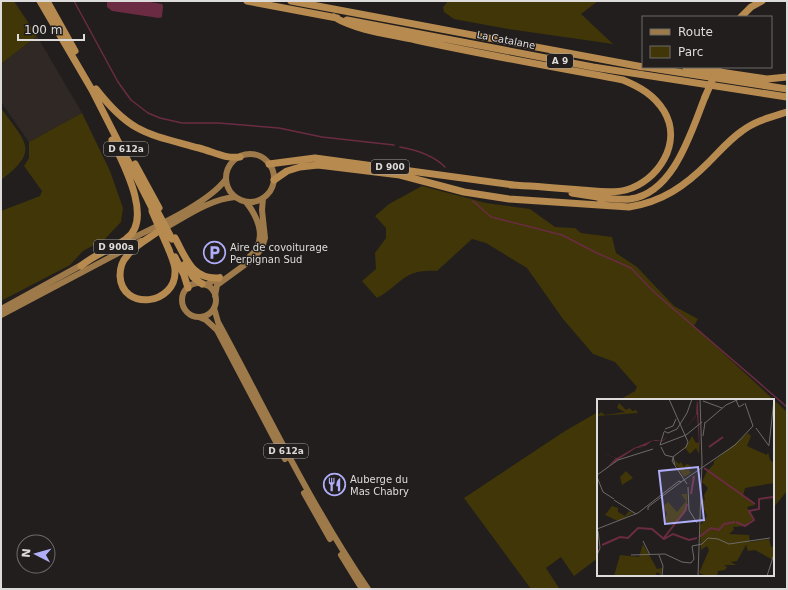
<svg xmlns="http://www.w3.org/2000/svg" width="788" height="590" viewBox="0 0 788 590" font-family="'DejaVu Sans',sans-serif">
<style>
.built{fill:#302824}
.green{fill:#403607}
.water{fill:#6b2c43}
.lines{fill:none;stroke-linecap:round;stroke-linejoin:round}
.stream{stroke:#6b2c43;stroke-width:1.5}
.major{stroke:#9e7949;stroke-width:6}
.highway{stroke:#b78a50;stroke-width:7}
.highway-bridge{stroke:#b78a50;stroke-width:7}
.labels{text-anchor:middle;dominant-baseline:central;stroke-width:3;stroke-linejoin:round;paint-order:stroke}
.shield{fill:#211e1d;stroke:#a5a3a2;stroke-width:1}
.shield-label{font-size:9px;font-weight:bold;fill:#dedcdb}
.street-label{font-size:10px;fill:#dedcdb;stroke:#211e1d}
.poi-label{font-size:10px;fill:#dedcdb;stroke:#211e1d;text-anchor:start}
.inset-river{fill:none;stroke:#6b2c43;stroke-width:2}
.inset-road{fill:none;stroke:#6d6a69;stroke-width:1}
.view{fill:#b0aefa;fill-opacity:0.15;stroke:#b0aefa;stroke-width:2}
.inset-edge{fill:none;stroke:#dedcdb;stroke-width:2}
</style>
<rect width="100%" height="100%" fill="#211e1d"/>
<path class="built" d="M37,36l45,77 -53,29 -28,-40v-38z"/>
<path class="green" d="M1,1h13l23,35 -36,28z
M448,1h150l-17,13 32,30 -105,-15 -54,-10 -10,-7 -1,-5z
M1,108c24,34 40,42 0,72z
M82,113l28,58 13,37 -2,14 -16,17 -22,12 -13,14 -69,36v-90l39,-15 2,-5 -18,-25 5,-8v-16z
M422,186l64,17 44,6 25,18 20,1 6,5 31,4 4,16 21,14 37,39 24,13 -4,7 93,86v79l-13,16v52l-1,-159h-154l16,-9 2,-4 -22,-25 -22,-8 -30,-35 -36,-51 -41,-25 -14,-4 -35,32c-33,-3 -35,13 -60,27l-15,-17 14,-12 -1,-16 11,-15v-10l-11,-12 14,-12z
M598,412v146l-24,18 -13,-19 -15,11 13,20 -28,1 -67,-91 101,-67z"/>
<path class="water" d="M107,1h37l18,3 1,2 -1,11 -3,1 -47,-7 -5,-4z"/>
<g class="lines">
<path class="stream" d="M74,1l44,81 13,18 17,13 12,5 22,5h36l61,5 43,9 72,8
M400,147c17,3 33,8 45,20
M473,201l18,16 71,18 35,18 34,15 23,24 133,115"/>
<path class="major" d="M226 178a24 24 0 1 1 48 0a24 24 0 1 1-48 0Z
M246,202c13,16 22,40 3,55
M163,229c22,-12 47,-30 72,-32
M123,243c29,-15 85,-39 103,-64
M182 300a17 17 0 1 1 34 0a17 17 0 1 1-34 0Z
M206,285l14,-8
M215,296l2,-11 37,-27 8,-10 3,-10 -3,-28 1,-12
M214,308l4,14c49,90 92,182 150,267
M1,309l84,-46
M1,315l140,-74
M199,317l7,3 11,10 68,129
M304,493l26,46
M341,555l21,34"/>
<path class="highway" d="M40,1l52,89 61,120
M47,1l28,50
M247,1l90,17
M291,1l352,66
M334,17c24,14 55,17 82,23 69,15 138,27 207,40 17,7 31,15 41,31 19,32 -6,70 -38,79 -14,4 -30,1 -45,0 -24,-2 -47,-4 -70,-5
M741,17l10,-10 11,-6
M347,20l246,47 194,30
M645,67l142,22
M686,67l81,12 20,-2
M96,89c35,45 52,45 103,59 15,4 26,11 41,9
M135,164l24,44
M269,164l46,-6 199,27
M274,180l13,-9 13,-4 18,-2 82,10 64,17 45,7 120,8c33,-5 56,-21 79,-44 11,-11 21,-23 34,-32 13,-10 29,-14 45,-19
M572,193l32,5
M599,198c10,0 21,2 31,1 44,-6 61,-67 75,-102
M156,233c-10,7 -22,13 -29,23 -5,5 -7,13 -7,20 2,36 57,29 55,-6 0,-6 -4,-14 -6,-20
M175,238c11,20 17,42 44,40
M175,257l9,18 4,13
M185,264l8,13 9,7
M81,266c14,-12 31,-17 45,-27 28,-19 -3,-76 -14,-99"/>
<path class="highway-bridge" d="M705,97l13,-30
M156,209l16,30
M152,211l17,39"/>
</g>
<defs>
<symbol id="parking-ring" viewBox="-11 -11 22 22"><circle r="9.5" fill="#211e1d" stroke="#b0aefa" stroke-width="1.5"/><path d="M-3.5-5.5H1a3.5 3.5 0 0 1 0 7H-1V5.5H-3.5ZM-1-3.4V-.6H.8a1.4 1.4 0 0 0 0-2.8Z" fill="#b0aefa"/></symbol>
<symbol id="restaurant-ring" viewBox="-11 -11 22 22"><circle r="9.5" fill="#211e1d" stroke="#b0aefa" stroke-width="1.5"/><path d="M-5-6h1v4h1v-4h1v4h1v-4h1v5L-1.5 .5V6h-2V.5L-5-1ZM5-6V6H3V1.5H1.5Q1.5-4 5-6Z" fill="#b0aefa"/></symbol>
</defs>
<g fill-rule="evenodd">
<use href="#parking-ring" x="202" y="240" width="25" height="25"/>
<use href="#restaurant-ring" x="322" y="472" width="25" height="25"/>
</g>
<g class="labels">
<g class="shield">
<rect x="547" y="54" width="26" height="14" rx="3"/>
<rect x="104" y="142" width="44" height="14" rx="3"/>
<rect x="371" y="160" width="38" height="14" rx="3"/>
<rect x="94" y="240" width="44" height="14" rx="3"/>
<rect x="264" y="444" width="44" height="14" rx="3"/>
</g>
<g class="shield-label">
<text x="560" y="61">A 9</text>
<text x="126" y="149">D 612a</text>
<text x="390" y="167">D 900</text>
<text x="116" y="247">D 900a</text>
<text x="286" y="451">D 612a</text>
</g>
<g class="street-label">
<text transform="translate(506 40) rotate(11)">La Catalane</text>
</g>
<g class="poi-label">
<text x="230" y="247">Aire de covoiturage<tspan x="230" dy="12">Perpignan Sud</tspan></text>
<text x="350" y="479">Auberge du<tspan x="350" dy="12">Mas Chabry</tspan></text>
</g>
</g>
<g transform="translate(597 399)">
<rect width="177" height="177" fill="#211e1d"/>
<path d="M22,4l7,7 4,-2 2,3 4,-1 2,3 -41,3 4,-4 4,3 20,-3 -8,-4zM151,34l3,3 -4,10 20,9 1,-3 2,8 4,3v20l-29,5 -2,8 12,9 -8,2 6,12 -8,7 -12,1 1,3 -5,4 20,1 1,7 19,-3 2,8 3,-1 -1,14 -18,-10 -7,1 -2,-6 -9,16 -6,1 5,3h-12l3,2 -2,3 -7,1 -1,5h-10l-8,-3 10,-23 -2,-4 -6,4 -1,-24 7,-10 -5,-10 -1,-9 4,4 -1,-6 4,-7 -6,-6 5,-11 7,-7v-3zM95,37l4,7 3,-1v12l-3,-6 -6,6 -5,-6zM78,61l4,4 2,-2 5,9 1,-1 -3,-4 3,-2 4,2 -2,4 2,3 -7,4 -8,-12zM29,72l7,7 -11,7 -2,-8zM84,95h6v16l-13,15 -7,-2 -2,-4 2,-6 -5,-6 6,-5 9,10 9,-11zM15,107l6,2v4l7,4 4,-5 4,2 -15,8 -13,-6zM46,145l14,25 5,-1 -1,7 -4,-3 -2,4h-41l6,-21 19,2z" fill="#403607"/>
<path d="M100,0l1,6 2,51 -3,-42 -13,16 -8,5 -8,1 -5,5h-11l-7,5 -7,1h5l8,-2 7,1 -7,-1 -8,2 -7,1 -29,19 9,-9 -19,-6 20,6 17,-10 17,-7 5,-1 6,1 6,-5 8,-1 8,-5 12,-14z" fill="#6b2c43"/>
<path class="inset-river" d="M112,48l14,-10M107,69l51,36M94,95l3,-18M139,123l9,4 9,-6 -5,-9 10,-2v-10l14,-2M102,138l12,-9 8,2 5,-6 11,-2M66,140l22,-28 2,-7M5,146l18,-8 8,1 10,-10 14,1 12,10 9,-5 16,6 8,-2"/>
<path class="inset-road" d="M72,0l19,43 -2,5 -12,9 -2,5 15,23M139,1l3,7 5,-3M106,2l19,7M148,4l8,23M90,14l5,-14M108,24l21,-18 13,-6M159,29l13,18M68,30l8,-3 3,-7M67,32l4,2 9,-4 10,-16M106,37l2,-14M63,46l4,-13M63,46l26,-10 16,-13M172,46l5,-45M64,48l4,8 8,2 2,8M0,76l21,-15 35,-11M0,78l6,15M84,83l54,-37 18,-19M91,88l1,23 8,13M6,93l11,7M17,101l22,14M0,130l41,-16 41,-32 2,1 -33,25v3M46,142l7,14M0,156l3,-7 -2,-17M34,156l34,-1 17,8 9,1 3,-4 -2,-13 10,-2 6,-6 10,1 11,5 41,-6M62,156l4,11 -1,10M101,177l4,-114 -2,-63M170,177l7,-22"/>
<path class="view" d="M101,68l6,53 -39,4 -6,-53z"/>
<rect width="177" height="177" class="inset-edge"/>
</g>
<rect width="788" height="590" fill="none" stroke="#dedcdb" stroke-width="4"/>
<rect x="642" y="16" width="130" height="52" fill="#211e1d" stroke="#6d6a69"/>
<rect x="650" y="29" width="20" height="6" fill="#9e7949" stroke="#6d6a69"/>
<text x="678" y="36" font-size="12" fill="#dedcdb">Route</text>
<rect x="650" y="46" width="20" height="12" fill="#403607" stroke="#6d6a69"/>
<text x="678" y="56" font-size="12" fill="#dedcdb">Parc</text>
<g transform="translate(36 554) rotate(276)"><circle r="19" fill="#211e1d" stroke="#6d6a69"/>
<path d="M0-3L7 15L0 10L-7 15Z" fill="#b0aefa"/>
<text y="-6" font-size="11" font-weight="bold" text-anchor="middle" fill="#dedcdb">N</text>
</g>
<path d="M18 34v6h66v-6" fill="none" stroke="#dedcdb" stroke-width="2"/>
<text x="24" y="34" font-size="12" fill="#dedcdb" stroke="#211e1d" stroke-width="3" paint-order="stroke">100 m</text>
</svg>
